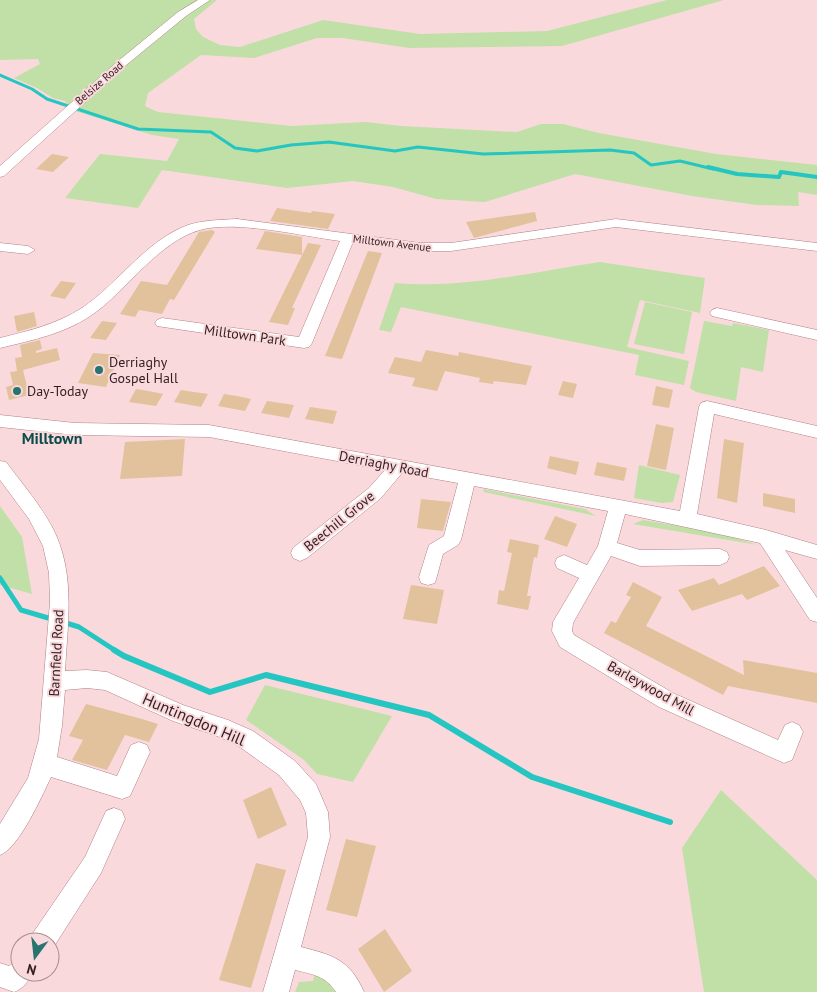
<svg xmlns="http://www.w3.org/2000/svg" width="817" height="992" viewBox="0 0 817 992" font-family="'PT Sans',sans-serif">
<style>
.green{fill:#c0e0a8}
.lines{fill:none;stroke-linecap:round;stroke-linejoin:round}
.stream-far3{stroke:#25c5c1;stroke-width:3}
.stream-far2{stroke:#25c5c1;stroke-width:4}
.stream-far1{stroke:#25c5c1;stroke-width:5}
.stream{stroke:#25c5c1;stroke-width:6}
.building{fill:#e1c29c}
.minor-casing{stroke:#b28085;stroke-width:1}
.minor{fill:#fff;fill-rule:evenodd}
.poi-dot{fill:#297371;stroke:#fad9dc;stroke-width:2}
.labels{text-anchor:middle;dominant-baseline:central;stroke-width:4;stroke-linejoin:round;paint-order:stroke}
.far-street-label{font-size:11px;fill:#321e20;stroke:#fad9dc}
.street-label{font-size:14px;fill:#321e20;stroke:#fad9dc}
.poi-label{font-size:14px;fill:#321e20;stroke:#fad9dc;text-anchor:start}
.quarter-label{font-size:16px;font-weight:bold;fill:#0b4b49;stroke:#fad9dc}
.near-street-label{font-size:16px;fill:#321e20;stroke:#fad9dc}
</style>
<rect width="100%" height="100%" fill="#fad9dc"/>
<path class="green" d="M0,0h217l-23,19 2,10 7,8 17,8 20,2 83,-27 97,14 127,-3 120,-31h57l-162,46 -153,2 -66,-10h-26l-63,20 -53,-3 -53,38 -3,13 13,6 133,14 75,-4 35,4 116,6 24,-8h22l36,9 117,21 101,11v30l-19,-3 1,14 -42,-1 -65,-9 -117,-22 -90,28 -49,-3 -43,-12 -40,-6 -66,7 -125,-18 -24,38 -73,-10 35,-44 67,7 12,-22 -27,-4 -80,-25 -7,-9 -12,-3 -16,-10 -23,-10 26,-14 -2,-5 -38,1z
M600,262l105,16 -5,35 -60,-13 -13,47 62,14 -5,24 -49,-10 4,-20 -238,-48 -10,25 -12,-2 16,-47c69,6 138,-11 205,-21z
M645,302l47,10 -8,42 -50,-10z
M704,321l28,5 1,-3 36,7 -6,42 -22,-5 -5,34 -40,-9 -6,-4z
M639,465l41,10 -7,27 -11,1 -28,-5z
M483,489l102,20 11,7 -112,-24z
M0,506l22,31 10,57 -32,-9z
M643,520l76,13 39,12 -125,-21z
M265,685l127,31 -39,66 -36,-8 -13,-14 -58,-40z
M721,790l96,90v112h-113l-22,-144z
M315,973l9,4 14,15h-43l4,-10 14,-1z"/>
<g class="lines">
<path class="stream-far3" d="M0,75l32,14 15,10 91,30 73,3 24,16 22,3 34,-6 38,-3 66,9 23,-4 65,7 127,-4 24,3 17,12 29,-4 33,8"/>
<path class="stream-far2" d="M708,167l29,7 42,3 2,-5 36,5"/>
<path class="stream-far1" d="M0,578l21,32 34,10
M63,622l16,5 37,24"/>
<path class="stream" d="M114,650l10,6 86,36 56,-17 163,40 103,62 138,45"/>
</g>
<path class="building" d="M52,154l17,3 -16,15 -17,-3z
M277,208l34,5 1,-2 23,3 -7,15 -58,-8z
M535,212l2,9 -63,17 -8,-16z
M212,230l3,2 -41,68 -4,-1 -8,15 -23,-4 -4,7 -15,-3 21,-33 26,4 32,-53z
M265,231l37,6v18l-46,-6z
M308,243l13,2 -29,63h3l-7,17 -19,-3z
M368,251l14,2 -40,106 -17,-3z
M61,281l15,2 -11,16 -15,-3z
M34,312l3,14 -20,6 -3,-16z
M102,321l15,2 -11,17 -16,-2z
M40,340l2,9 -6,2v2l21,-5 3,12 -37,10 6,25 -20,5 -3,-13 7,-2 -3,-13 7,-1 -2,-13 7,-1 -2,-12z
M426,350l32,6 1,-4 73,14 -6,19 -32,-4 -1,3 -14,-2 1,-4 -35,-7 -8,20 -25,-5 3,-8 -27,-5 7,-16 26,5z
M93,353l27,2 -14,32 -28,-4z
M563,381l14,3 -4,14 -15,-3z
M656,386l17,4 -4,18 -17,-3z
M136,389l13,2 14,3 -7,12 -27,-4z
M181,390l13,2 14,2 -7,13 -27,-5z
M224,394l13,2 14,3 -6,12 -27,-5z
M267,401l27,4 -5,13 -28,-5z
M310,407l27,4 -4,13 -28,-5z
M656,424l18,4 -8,42 -19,-4z
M185,439l-3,37 -62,3 5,-37z
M724,439l20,4 -7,60 -20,-5z
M550,456l29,6 -3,13 -29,-7z
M597,462l30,6 -3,13 -30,-6z
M763,493l32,6v14l-32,-7z
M421,499l30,3 -8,29 -26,-3z
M555,516l22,8 -10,23 -23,-8z
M510,539l29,6 -2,13 -3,-1 -7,39h4l-3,14 -31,-6 2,-14 5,1 8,-38 -5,-1z
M764,566l16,20 -33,14 -5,-6 -50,17 -14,-21 36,-12 5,7z
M633,582l29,15 -16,29 98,49 -1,-15 74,13v30l-89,-17 -5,9 -119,-62 7,-12 5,2 7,-13 8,-13 -5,-2z
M411,585l33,5 -7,34 -34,-5z
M86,704l56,15 16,5 -9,18 -24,-7 -18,35 -35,-10 11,-20 -14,-4z
M271,787l16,38 -29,14 -15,-39z
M346,839l30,7 -19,71 -31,-7z
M256,863l30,7 -35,118 -32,-8z
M385,929l27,42 -28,21 -26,-43z"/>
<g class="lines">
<defs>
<path id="minor" d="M198,0h12l-24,16 -61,50 -121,110 -4,1v-11l117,-104 61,-50z
M237,219l183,24h31l165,-24 201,24v8l-201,-24 -165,24h-31l-67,-9 -41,101 -3,4 -5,1 -147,-22 -2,-3 2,-3 5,-2 137,19 41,-96c-37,-5 -105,-21 -140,-11 -40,11 -72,58 -104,82 -28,21 -63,28 -96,36v-10c29,-7 57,-14 82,-30 37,-25 63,-67 106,-83 16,-5 32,-5 49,-6z
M0,243l28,3 7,4 -7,4 -28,-3z
M717,308l100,22v10l-105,-24 -2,-3 2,-3z
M707,401l110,25v12l-103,-24 -17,100 69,16 51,15v14l-32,-9 32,48v24l-7,-2 -50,-77 -135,-29 -8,29 23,7 80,-1 7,3 2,5 -2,5 -7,3 -80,1 -29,-10 -38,67 -1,8 2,4 99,58 105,47 7,-15 7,-3 7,3 4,7 -11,28 -8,3 -125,-56 -99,-60 -8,-16 1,-9 26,-44 -22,-10 -2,-5 2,-5 7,-3 23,10 11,-19 10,-35 -134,-25 -13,54 -3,5 -15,9 -8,29 -7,2 -7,-2 -2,-6 10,-32 15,-9 14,-53 -56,-10 -21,25 -74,60 -7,3 -7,-3 -2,-5 2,-5 76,-60 16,-18 -176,-33 -134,-2 -75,-8v-12l75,8 134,2 471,86 19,-104 2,-4z
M0,461l6,1c14,19 29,36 41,56 30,48 21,100 18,153l22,-1 20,2 76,33 45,15 25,11 42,30 21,23 12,28 2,25 -29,110c32,8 49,13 63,45h-28c-10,-16 -24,-18 -41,-22l-6,22h-26l45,-155 -2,-24 -6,-13 -21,-25 -42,-30 -20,-9 -44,-15 -68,-31 -18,-2 -22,2 -3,36 -5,31 60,19 14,-31 8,-3 8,3 3,7 -20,44 -8,3 -71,-22c-9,19 -32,71 -51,78v-31l28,-46 11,-39 11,-137 -1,-29 -6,-27 -14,-27 -29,-39z
M114,808l8,3 3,8 -24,54 -50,78 -1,-9h-20l3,-9 52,-76 21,-46z
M20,960v12h12c-4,10 -8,16 -18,20l-14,-5v-24l9,3z"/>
</defs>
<use href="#minor" class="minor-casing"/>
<use href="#minor" class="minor"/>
</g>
<g class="poi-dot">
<circle cx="99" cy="370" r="5"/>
<circle cx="17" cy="391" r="5"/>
</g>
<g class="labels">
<g class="far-street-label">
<text transform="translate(99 83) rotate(-41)">Belsize Road</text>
<text transform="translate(392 243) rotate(7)">Milltown Avenue</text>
</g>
<g class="street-label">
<text transform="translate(245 335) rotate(8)">Milltown Park</text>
<text transform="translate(384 464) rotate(11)">Derriaghy Road</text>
<text transform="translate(339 521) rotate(-39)">Beechill Grove</text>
<text transform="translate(56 653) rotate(-87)">Barnfield Road</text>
<text transform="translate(651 688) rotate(29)">Barleywood Mill</text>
</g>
<g class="poi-label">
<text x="109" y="362">Derriaghy<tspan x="109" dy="16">Gospel Hall</tspan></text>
<text x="27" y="391">Day-Today</text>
</g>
<g class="quarter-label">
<text x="52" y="438">Milltown</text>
</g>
<g class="near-street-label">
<text transform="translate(194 719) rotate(23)">Huntingdon Hill</text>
</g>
</g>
<g transform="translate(35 957) rotate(195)"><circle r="24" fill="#fad9dc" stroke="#aa8e91"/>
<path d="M0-4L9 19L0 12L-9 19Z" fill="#297371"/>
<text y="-8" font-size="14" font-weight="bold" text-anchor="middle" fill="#321e20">N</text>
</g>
</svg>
